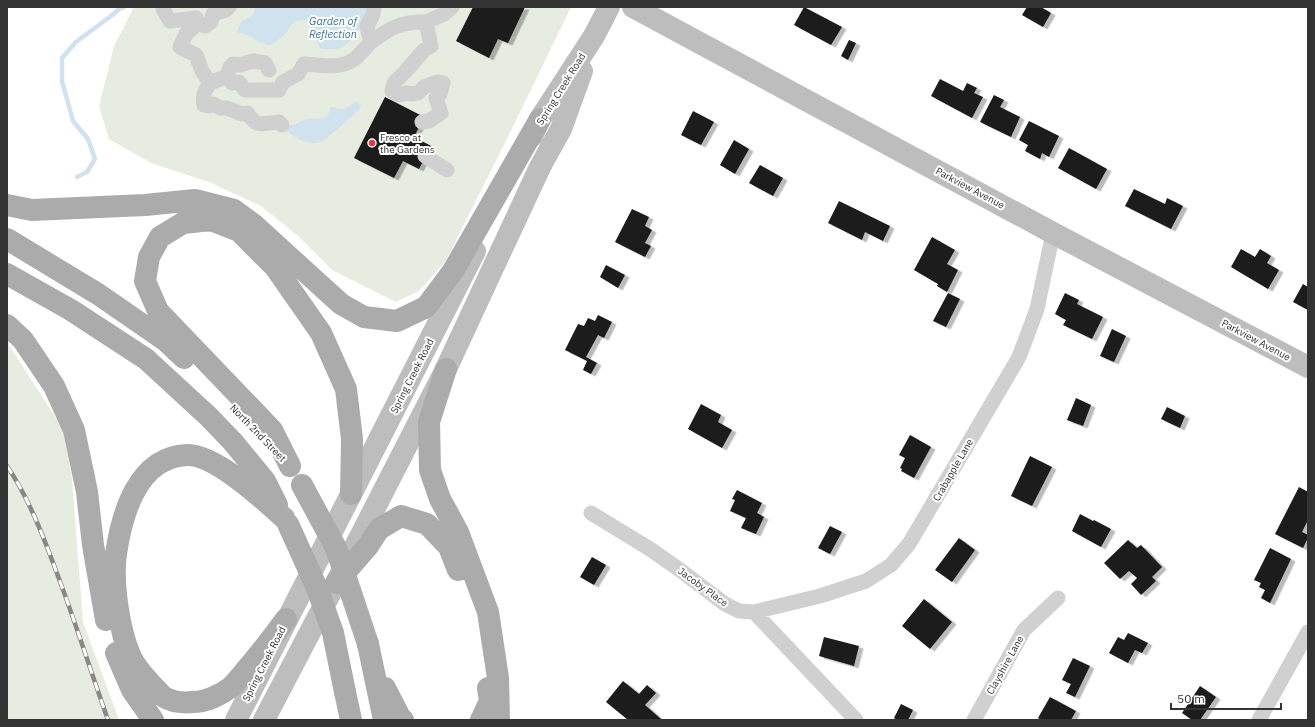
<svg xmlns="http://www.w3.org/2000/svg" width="1315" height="727" viewBox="0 0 1315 727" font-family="'IBM Plex Sans',sans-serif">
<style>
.green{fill:#e6ecdf}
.water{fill:#cfe2ee}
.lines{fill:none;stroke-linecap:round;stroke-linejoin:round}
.stream{stroke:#cfe2ee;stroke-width:4.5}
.building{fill:#1a1a1a;filter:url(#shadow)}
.street{stroke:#d0d0d0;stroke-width:15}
.secondary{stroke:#bdbdbd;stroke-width:22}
.primary{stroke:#ababab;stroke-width:22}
.rail-casing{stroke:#888;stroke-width:4.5}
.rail{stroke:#fff;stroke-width:3;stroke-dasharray:9;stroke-linecap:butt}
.primary-bridge{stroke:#ababab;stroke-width:22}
.poi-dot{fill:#e63946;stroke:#fff;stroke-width:1.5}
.labels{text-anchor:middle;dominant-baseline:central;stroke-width:4;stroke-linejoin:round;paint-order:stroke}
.street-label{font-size:10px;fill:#333;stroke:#fff}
.poi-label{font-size:10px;fill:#333;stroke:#fff;text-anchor:start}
.water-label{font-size:11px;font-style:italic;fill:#3f7597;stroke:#fff}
</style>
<defs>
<filter id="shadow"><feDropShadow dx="4.5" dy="2.5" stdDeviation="0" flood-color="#0004"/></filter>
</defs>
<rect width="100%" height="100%" fill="#fff"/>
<path class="green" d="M134,7h437l-65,134 -61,121 -26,29 -23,11 -64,-32 -34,-34 -37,-30 -52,-24 -58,-19 -42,-24 -10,-33 15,-60z
M7,342l56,87 9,49 11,144 36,98h-112z"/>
<path class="water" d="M255,7h111c-1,14 -12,36 -26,41 -6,2 -13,1 -19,1l-10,-21 -6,-8c-17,1 -11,6 -21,15 -4,4 -9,7 -14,10l-12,-3 -8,-6 -13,-4 4,-10 12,-7z
M356,101l5,4 -2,5c-8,7 -16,14 -24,21 -4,3 -7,7 -12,10 -12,6 -28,-3 -37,-11l3,-5c7,1 9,-3 15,-5 13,-5 22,5 27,-13 13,3 16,3 25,-6z"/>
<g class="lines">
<path class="stream" d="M77,177l10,-5 8,-13 -7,-20 -15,-18 -11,-40v-23l14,-16 35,-26 8,-7 5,-2"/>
</g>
<path class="building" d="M473,7h52l-17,36 -10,-4 -9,19 -33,-17z
M804,7l38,20 -11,18 -37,-20z
M1027,7h14l10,6 -8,14 -21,-12z
M849,40l7,3 -8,17 -7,-4z
M940,79l23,12 4,-8 10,5 -3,5 9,4 -11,21 -41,-22z
M994,95l10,5 -4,7 20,10 -9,20 -31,-15z
M385,97l39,20 -10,20 17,9 -12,23 -16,-8 -9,17 -40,-20z
M693,111l21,11 -13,23 -20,-10z
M1029,121l30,15 -10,21 -7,-4 -2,6 -15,-8 3,-6 -9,-5z
M734,140l15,9 -14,25 -15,-9z
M1069,148l38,21 -11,20 -38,-21z
M760,165l23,13 -10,18 -24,-13z
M1134,189l31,15 2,-6 16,8 -12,23 -46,-23z
M839,201l51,25 -7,15 -18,-9 -3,8 -34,-17z
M632,209l17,8 -4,9 7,4 -7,13 6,3 -6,11 -30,-15z
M932,237l23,13 -8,14 11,6 -11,22 -10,-6 1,-2 -24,-14z
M1241,249l14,8 5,-8 11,7 -4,7 12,7 -11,19 -37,-22z
M606,265l19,10 -7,13 -18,-11z
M1303,284l5,3v23l-15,-8z
M948,293l12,6 -14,28 -13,-6z
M1065,293l14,7 -2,4 26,13 -11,22 -29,-14 3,-5 -11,-6z
M598,315l14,7 -8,16 -6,-3 -12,22 11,6 -6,11 -8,-4 4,-9 -22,-11 13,-26 6,2 4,-8 7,3z
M1112,329l14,7 -12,26 -14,-6z
M1076,398l15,7 -8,21 -16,-6z
M701,404l20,11 -3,7 14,8 -10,18 -34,-19z
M1167,407l18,9 -5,12 -19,-9z
M910,435l21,12 -17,31 -13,-7 1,-2 -2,-1 5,-10 -6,-3z
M1030,456l22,11 -20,39 -21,-10z
M1299,487l9,5v28l-6,12 6,3v3l-5,10 -28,-14z
M737,490l25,13 -5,10 7,4 -8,17 -15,-6 5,-10 -16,-7 5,-11 -3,-1z
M1080,514l13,7 1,-1 17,9 -10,18 -29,-16z
M830,526l12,6 -12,22 -12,-6z
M959,538l16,12 -23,32 -17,-12z
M1128,540l9,8 4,-3 21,22 -10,10 4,4 -15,14 -10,-11 6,-6 -8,-7 -9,8 -16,-16z
M1270,548l21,11 -21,44 -9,-5 4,-8 -6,-3 2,-4 -7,-3z
M592,557l14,8 -12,20 -14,-8z
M924,599l28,23 -22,27 -28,-23z
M1128,633l20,10 -6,10 -7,-3 -7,13 -19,-10 9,-16 6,3z
M824,637l35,9 -5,20 -35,-10z
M1073,658l17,8 -15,31 -9,-4 5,-9 -9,-4z
M623,681l16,13 8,-9 9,8 -11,12 16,14 -1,1h-32l-22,-18z
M1200,686l16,11 -16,23h-8l-10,-7z
M1050,697l26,14 -5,9h-30l-3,-2z
M901,704l12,6 -5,10h-11l-3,-2z"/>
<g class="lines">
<path class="street" d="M229,7l-3,3 -13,4 -2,8 -6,4 -7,-3 -12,11 -6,13 16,8 6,16 8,12 17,-7 5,7 7,-1 6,8h34l4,-8 15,-8 6,-10c17,1 37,6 52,-6 5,-5 10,-11 15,-16
M374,7l-1,7 -6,13 4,15c19,-14 31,-21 55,-20
M163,9l7,12 26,-3 2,5
M227,76l3,-9 3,-3 7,1 13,-4 12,2 4,7
M210,83c-5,8 -8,12 -6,22l5,1 4,-2 7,4h7l15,6 5,-1c11,16 15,10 32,9l3,3
M422,122l7,-1 12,-8 -5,-15 4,-4 3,-11 -6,-1 -8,3 -5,2 -6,6 -5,1 -7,-1c-6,3 -9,2 -14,-2l2,-8 11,-11 19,-22 7,-4 -5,-24 18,-8 8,-7
M425,156l22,14
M591,513l59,36 30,21 45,34 14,7 15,1 102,108
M754,612l66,-16 46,-15 25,-16 18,-21 110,-187 18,-48 16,-76
M974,720l50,-90 34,-32
M1259,720l49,-88"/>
<path class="secondary" d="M633,7l420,226 255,134
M532,136l8,-17 54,-83 15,-29
M236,720l239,-469
M264,720l100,-191 82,-160 94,-202 21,-38 21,-58"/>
<path class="primary" d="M7,205l25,5 113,-5 50,-5 39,10 19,14 88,80 23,13 33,4 29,-14 27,-36 87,-152
M7,239l91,55 68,47 18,17
M7,274l64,36 75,49 63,58 24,25 32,39 12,24
M7,325l16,15 31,46 20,44 13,62 6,53 13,75
M446,369l-17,53 1,48 10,29 18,33 30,80 10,66 1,42
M290,466l-18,-36 -114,-119 -13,-30 4,-24 11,-20 23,-14 28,-3 28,11 36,36 46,66 25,56 6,50 -1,55
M284,518c-20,-18 -69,-64 -97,-63 -49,2 -65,58 -71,99 -4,28 3,77 15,103 5,11 14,20 22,29 3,3 7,8 11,11 8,5 19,6 29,5 13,0 28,-7 38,-15 5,-5 10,-11 14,-16 15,-17 28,-34 41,-52
M336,583l32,-37 11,-17 22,-13 26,8 22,23 9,23
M368,644l16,76
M116,653l16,37 21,30
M385,688l15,29 3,3
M345,692l6,28
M481,720l9,-19 -2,-13"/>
<defs>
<path id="rail" d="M7,466c21,31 35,67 48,102 19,50 35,101 53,152"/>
</defs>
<use href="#rail" class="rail-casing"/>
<use href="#rail" class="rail"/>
<path class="primary-bridge" d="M302,485l34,63 32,96
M288,524l29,64 16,45 12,59"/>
</g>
<circle class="poi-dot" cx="372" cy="143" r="4"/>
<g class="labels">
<g class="street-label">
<text transform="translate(561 89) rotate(-58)">Spring Creek Road</text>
<text transform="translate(970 188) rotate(28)">Parkview Avenue</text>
<text transform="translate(1256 340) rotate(28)">Parkview Avenue</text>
<text transform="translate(412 376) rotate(-63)">Spring Creek Road</text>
<text transform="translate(258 433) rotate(46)">North 2nd Street</text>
<text transform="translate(953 470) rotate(-60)">Crabapple Lane</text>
<text transform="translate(703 587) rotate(36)">Jacoby Place</text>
<text transform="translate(264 664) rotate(-63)">Spring Creek Road</text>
<text transform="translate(1005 665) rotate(-61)">Clayshire Lane</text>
</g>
<g class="poi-label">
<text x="380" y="137">Fresco at<tspan x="380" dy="12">the Gardens</tspan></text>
</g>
<g class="water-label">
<text x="333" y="21">Garden of<tspan x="333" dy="13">Reflection</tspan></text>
</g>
</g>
<rect width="1315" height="727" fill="none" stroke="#333333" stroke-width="16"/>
<path d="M1171 703v6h110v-6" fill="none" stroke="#333333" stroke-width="2"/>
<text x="1177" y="703" font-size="12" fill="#333333" stroke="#ffffff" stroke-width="3" paint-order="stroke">50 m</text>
</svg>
